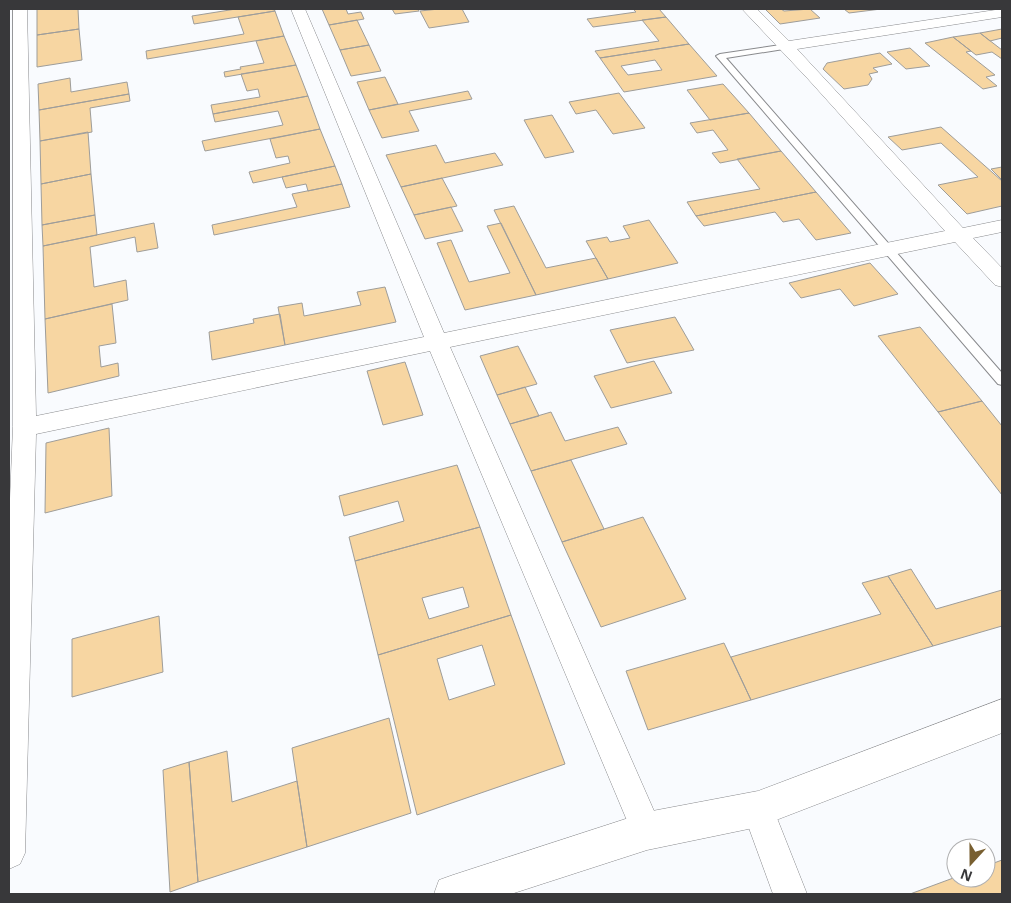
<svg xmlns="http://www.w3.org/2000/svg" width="1011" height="903" viewBox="0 0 1011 903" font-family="'Noto Sans',sans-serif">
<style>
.building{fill:#f7d6a2;stroke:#9e9d9a;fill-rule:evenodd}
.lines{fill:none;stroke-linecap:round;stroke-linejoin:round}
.lane-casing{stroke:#898a8d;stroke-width:2}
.street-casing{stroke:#898a8d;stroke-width:1}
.secondary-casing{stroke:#898a8d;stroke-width:1}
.lane{fill:#fff;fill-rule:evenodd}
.street{fill:#fff;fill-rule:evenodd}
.secondary{fill:#fff;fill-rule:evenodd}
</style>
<rect width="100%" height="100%" fill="#f9fbfe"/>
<path class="building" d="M37,9h41l1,20 -42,6z
M236,9h38l1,2 -81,13 -2,-8z
M322,9h24l2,5 13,-2 3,7 -35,6z
M392,9h26l1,2 -24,3z
M439,9h23l7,13 -40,6 -9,-17z
M633,9h26l7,8 -73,10 -6,-8 49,-7z
M765,9h16l3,2 26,-2 10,9 -40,6z
M844,9h37l-32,4z
M275,11l9,25 -137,23 -1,-8 98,-17 -6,-17z
M666,17l23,27 -89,14 -5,-7 64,-10 -17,-21z
M357,20l12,25 -29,5 -11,-25z
M79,29l3,31 -45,7v-32z
M1002,29v9l-12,3 -10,-8z
M980,33l22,17v9l-10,-7 -16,3 -23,-18z
M284,36l12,29 -71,12 -1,-5 17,-3 -1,-2 24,-4 -8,-22z
M953,37l18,14 -5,1 29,23 -9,2 11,9 -14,3 -58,-46z
M689,44l28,32 -93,16 -24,-34zM655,60l7,10 -34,5 -7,-9z
M369,45l12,26 -30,5 -11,-26z
M910,48l20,18 -24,3 -19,-17z
M880,53l12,11 -19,4 5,4 -9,2 3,5 -4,6 -24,4 -21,-20 4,-6z
M296,65l12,31 -95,18 -2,-9 49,-8 -2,-8 -11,2 -6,-17z
M385,77l13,27 -29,6 -12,-28z
M70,78l1,14 56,-10 2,12 -90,16 -1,-26z
M723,84l26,29 -39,7 -23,-30z
M468,91l4,8 -63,12 10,20 -37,7 -13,-28z
M619,93l26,35 -32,6 -17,-24 -20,4 -7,-12z
M129,94l1,7 -40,7 2,24 -52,9 -1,-31z
M308,96l12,33 -115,22 -3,-10 81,-16 -5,-14 -63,11 -2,-8z
M749,113l32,38 -61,12 -8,-10 16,-3 -15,-20 -16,3 -7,-10z
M552,115l22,37 -29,6 -21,-38z
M941,127l61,54v25l-35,8 -29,-29 40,-8 -37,-34 -39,7 -14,-13z
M320,129l15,37 -82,17 -4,-11 41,-9 -2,-7 -12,2 -6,-19z
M88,132l3,42 -50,10 -1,-43z
M436,145l9,18 50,-10 8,12 -102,22 -15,-32z
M781,151l35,41 -120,24 -9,-14 73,-13 -23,-30z
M335,166l7,18 -34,7 -2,-7 -20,4 -4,-11z
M1002,167v13l-11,-11z
M91,174l4,41 -53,10 -1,-41z
M442,178l15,28 -43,9 -13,-28z
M342,184l8,23 -136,28 -2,-10 85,-18 -5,-13z
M816,192l35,41 -35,7 -17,-21 -16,3 -8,-10 -71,14 -8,-10z
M514,206l32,62 50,-10 12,21 -72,16 -42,-85z
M451,207l12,24 -38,8 -11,-24z
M95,215l2,20 -54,11 -1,-21z
M649,220l29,43 -70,16 -22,-38 21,-4 3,5 20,-4 -7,-12z
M154,223l4,25 -21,4 -2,-15 -45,10 4,40 32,-7 2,20 -83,19 -2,-73z
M501,223l35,72 -71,15 -28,-67 14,-3 18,42 41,-9 -23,-47z
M870,263l28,31 -44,12 -14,-17 -39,9 -12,-15z
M385,287l11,35 -111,23 -7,-38 24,-4 2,13 57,-11 -4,-13z
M112,304l4,39 -17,3 2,21 17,-4 1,13 -71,17 -3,-74z
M280,314l5,31 -73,15 -3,-28 45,-9 -1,-4z
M675,317l19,33 -67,13 -17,-33z
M920,327l62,74 -44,11 -60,-76z
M518,346l19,38 -40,11 -17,-39z
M654,361l18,32 -61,15 -17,-32z
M405,362l18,53 -40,10 -16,-54z
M525,387l14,29 -29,8 -13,-29z
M982,401l20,25v69l-64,-83z
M551,412l14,29 53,-14 9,17 -96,27 -21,-47z
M109,428l3,68 -67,17 1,-70z
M571,460l33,69 -42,13 -31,-71z
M457,465l23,62 -125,34 -6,-24 55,-16 -6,-20 -54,15 -5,-20z
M643,517l43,82 -85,28 -39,-85z
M480,527l31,88 -133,40 -23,-94zM463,587l6,20 -40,12 -7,-21z
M911,569l25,40 66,-19v36l-69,20 -45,-70z
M888,576l45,70 -182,54 -20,-43 150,-43 -19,-31z
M511,615l54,149 -148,51 -39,-160zM482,645l13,40 -46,15 -12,-41z
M159,616l4,56 -91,25v-58z
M724,643l27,57 -103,30 -22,-59z
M389,718l22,95 -104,34 -15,-99z
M227,751l5,51 65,-21 10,66 -109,35 -9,-120z
M189,762l9,120 -28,10 -7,-122z
M1002,860v34h-92l46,-17 30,1v-12z"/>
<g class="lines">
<defs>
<path id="lane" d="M787,44l4,2 -1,2 -64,10 276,315v12l-4,-1 -282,-328 4,-2z"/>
<path id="street" d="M13,9h14l9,407 388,-79 -133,-328h14l139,324 501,-102 -137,-152 -66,-70h15l32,32 213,-32v8l-205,32 166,179 39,-8v12l-29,6 29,30v19l-7,-2 -40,-43 -505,105 208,473 5,11 -5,11 -11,5 -11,-5 -206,-491 -394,83 -11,419 -5,11 -11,5v-346l4,-96z
M758,793l11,5 38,96h-34l-31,-85 5,-11z"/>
<path id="secondary" d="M1002,699v34l-244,94 -111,23 -136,44h-77l5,-14 14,-5 194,-63 111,-21z"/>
</defs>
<use href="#lane" class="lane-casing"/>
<use href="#street" class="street-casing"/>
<use href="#secondary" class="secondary-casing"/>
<use href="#lane" class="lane"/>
<use href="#street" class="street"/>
<use href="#secondary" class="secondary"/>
</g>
<rect width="1011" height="903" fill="none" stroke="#38383a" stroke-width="20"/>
<g transform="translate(971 863) rotate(201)"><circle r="24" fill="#ffffff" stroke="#afafb0"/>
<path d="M0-4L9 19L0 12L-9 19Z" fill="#785f30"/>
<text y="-8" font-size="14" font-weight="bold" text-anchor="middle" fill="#38383a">N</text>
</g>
</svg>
